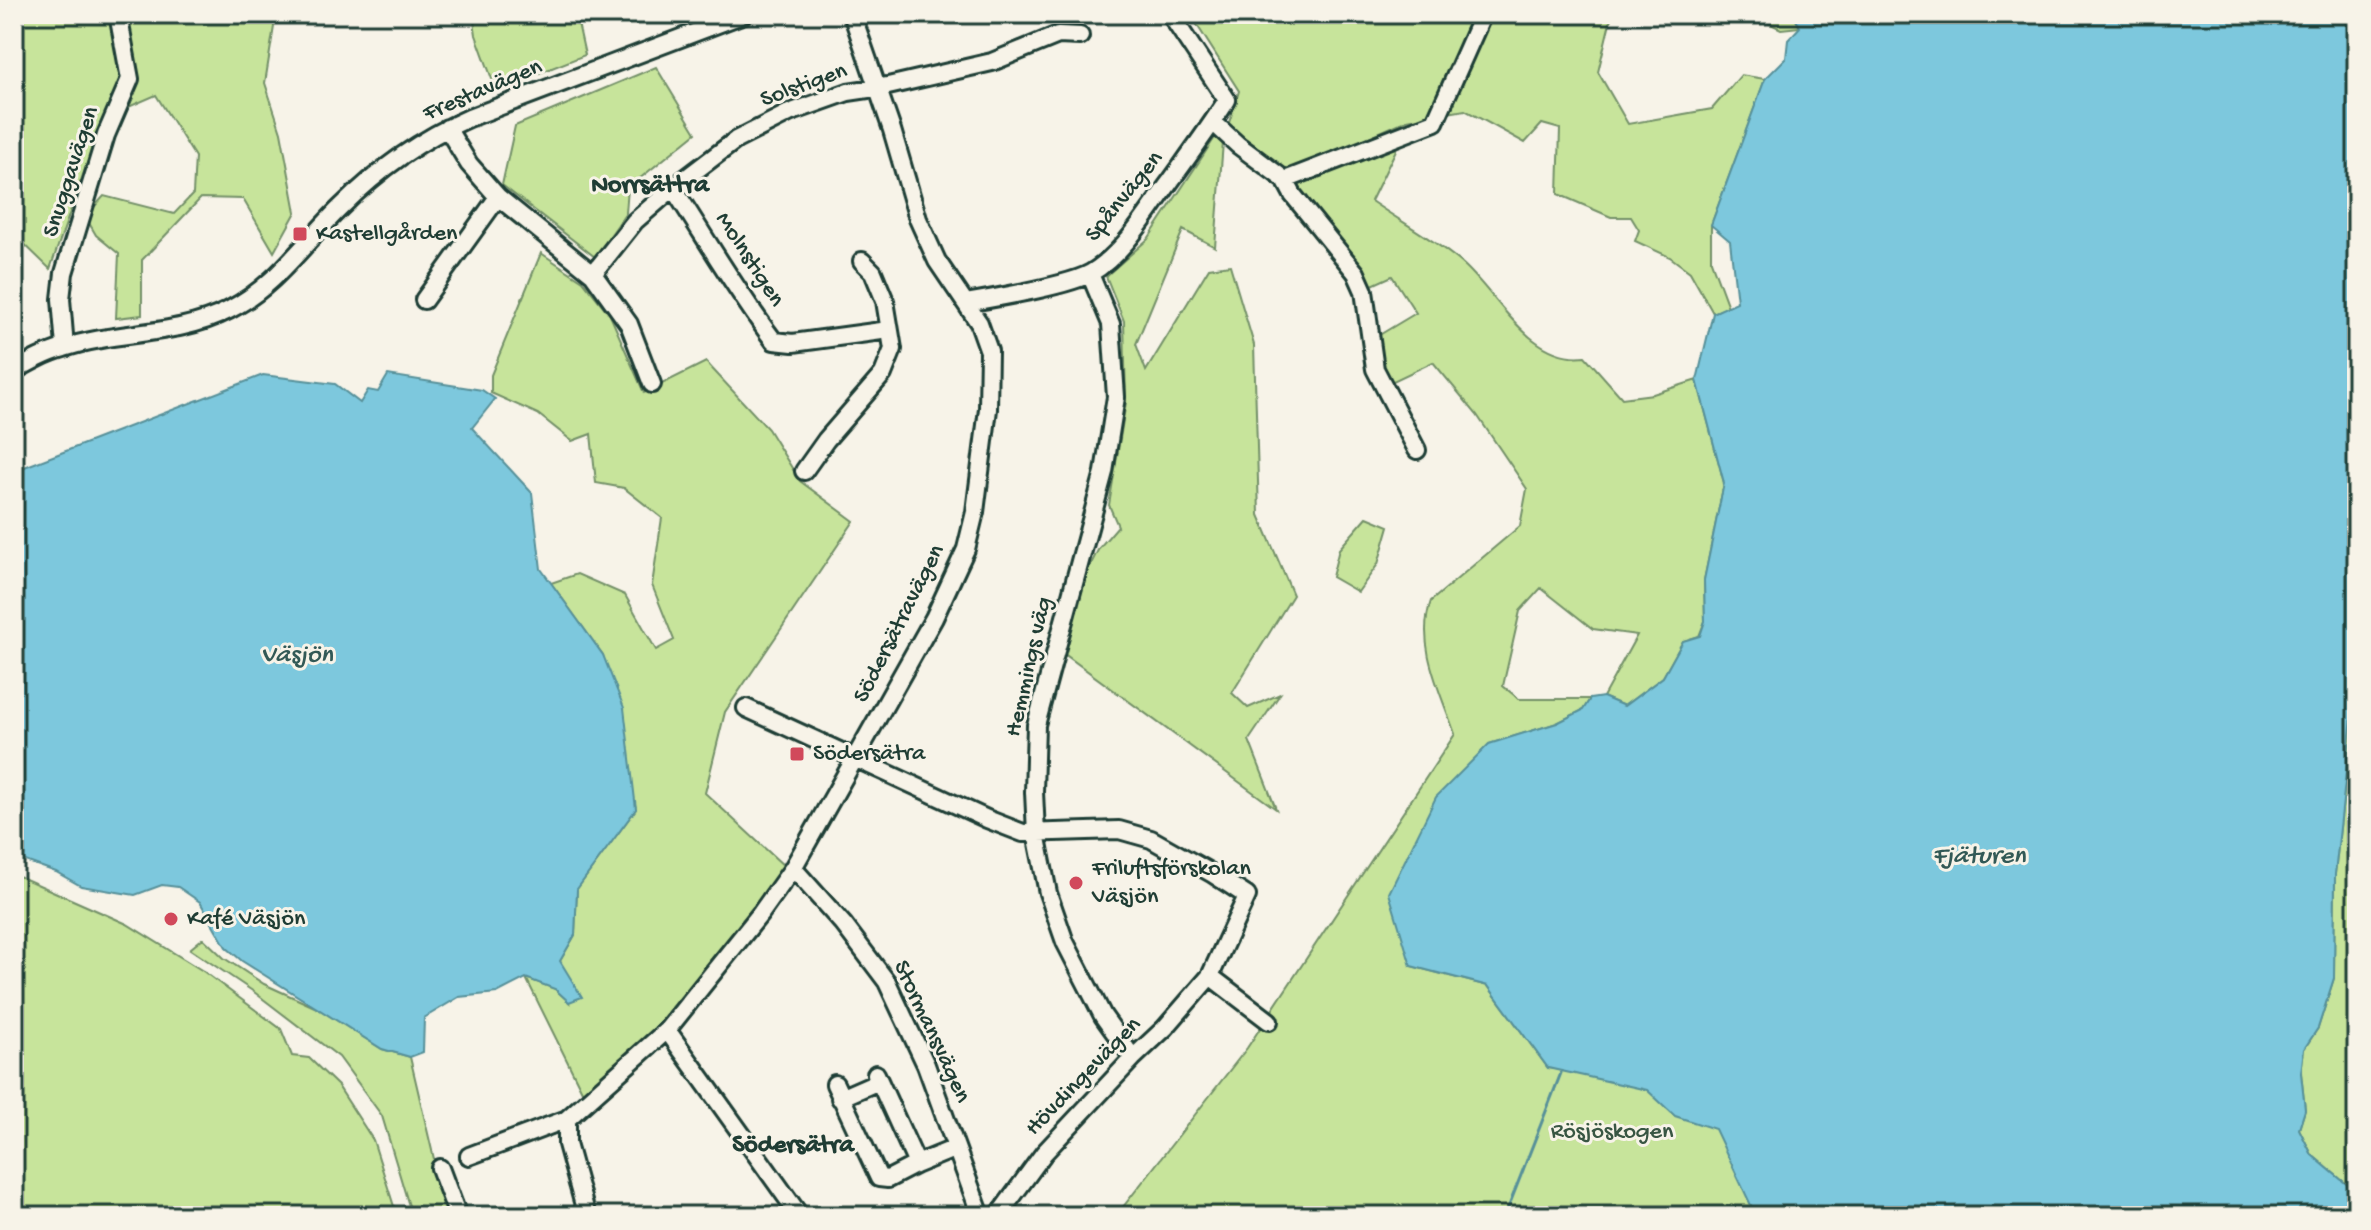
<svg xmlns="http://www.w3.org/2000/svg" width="2371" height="1230" viewBox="0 0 2371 1230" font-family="'Gochi Hand',sans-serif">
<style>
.green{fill:#c7e49b;stroke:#739068;stroke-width:2}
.water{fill:#7dc8dd;stroke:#579099;stroke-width:2}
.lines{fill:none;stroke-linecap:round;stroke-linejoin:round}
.stream{stroke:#579099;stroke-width:3}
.minor-casing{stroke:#1f3d34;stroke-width:22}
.minor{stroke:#f7f3e8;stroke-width:16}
.poi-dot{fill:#d1495b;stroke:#f7f3e8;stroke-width:3}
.labels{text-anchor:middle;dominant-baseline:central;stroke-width:6;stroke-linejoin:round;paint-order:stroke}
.street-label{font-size:24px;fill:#1f3d34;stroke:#f7f3e8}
.poi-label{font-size:24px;fill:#1f3d34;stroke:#f7f3e8;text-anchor:start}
.park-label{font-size:24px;fill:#385643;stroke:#f7f3e8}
.neighbourhood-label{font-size:26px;font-weight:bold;fill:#1f3d34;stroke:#f7f3e8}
.water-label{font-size:26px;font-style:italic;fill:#325956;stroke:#f7f3e8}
</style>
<rect width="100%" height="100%" fill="#f7f3e8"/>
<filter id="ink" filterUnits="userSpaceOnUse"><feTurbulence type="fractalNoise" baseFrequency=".0125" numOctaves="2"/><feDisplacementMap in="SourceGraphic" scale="16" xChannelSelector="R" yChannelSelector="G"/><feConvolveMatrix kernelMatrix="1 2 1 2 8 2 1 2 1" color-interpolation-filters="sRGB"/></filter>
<g filter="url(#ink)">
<path class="green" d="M14,14h262l-11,69 16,49 15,80 -22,40 -31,-53 -42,-1 -59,62v55l-26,3 3,-64 -23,-19 -7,-12 5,-16 10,-11 70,18 19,-20 2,-37 -39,-62 -53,23 -53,151 -36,-35z
M473,14h103l9,41 -89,35 -20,-55z
M1190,14h422l-14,58 30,52 84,-15 29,-34 24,4 -54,146v36l17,46 -15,6 -23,-41 -20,-15 -35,-16 4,-11 -8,-13h-20l-53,-23 2,-65 -18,-5 -17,19 -60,-33 -58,10 -118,53 -61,-47 11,-35z
M1756,14h37l7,13 -19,2 -23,-11z
M656,67l40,66 -68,55 -2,25 -31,44 -93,-72 13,-59z
M1216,136l7,6 -8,105 -32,-17 -47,114 10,27 63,-103 21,-3 24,80 5,170 34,80 -61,98 16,15 32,-14 -31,46 27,69 -213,-156 23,-79 13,-26 19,-22 -9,-21 17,-103 -2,-81 -18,-45 42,-37z
M1397,143l-1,7 -25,51c30,21 65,39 92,63 35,31 67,99 122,92l37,42 31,-4 44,-14 27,103 -20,97 1,41 -6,15 -16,5 -20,36 -39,29 -21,-9 34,-62 -44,-6 -52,-41 -21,23 -17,75 16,13h71l-7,11 -26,13 -68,21 -78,222 77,20 60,82 147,21 89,127h-668l131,-168 208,-314c-14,-41 -40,-89 -24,-133l89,-75 7,-37 -50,-74 -44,-53 -46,22 -10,-27 -1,-20 40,-24 -24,-37 -24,11 -73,-100 16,-11z
M541,253l42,28 27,34 34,78 62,-31 62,67 32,52 54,40 -129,191 -20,81 80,74 -60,85 -63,72 -77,73 -59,-119 29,11 14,13 -9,-41 15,-26 2,-46 59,-80 -33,-154 -52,-72 26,-9 48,21 31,55 18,-10 -22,-55 10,-67 -38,-30 -28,-5 -5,-49 -19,7 -34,-27 -47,-21v-18z
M1367,517l22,9 -11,38 -20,28 -26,-15 7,-28z
M2357,670v523l-45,-38 -13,-26 6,-19 -4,-37 3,-24 14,-21 16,-50 1,-104z
M14,874l113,50 76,47 78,58 11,27 17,2 29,28 35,54 24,76h-383z
M203,938l21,20 40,26 55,25 63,40 28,8 32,136 8,23h-38l-30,-100 -43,-59 -85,-65 -64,-43z"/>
<path class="water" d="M1793,14h550l14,44v612l-22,204 -1,104 -16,50 -14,21 -3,24 4,37 -6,19 13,26 45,38v23h-601l-41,-87 -40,-13 -28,-26 -99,-22 -60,-82 -77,-20 -22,-73 47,-96 53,-53 68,-21 26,-13 7,-11 13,-2 21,9 39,-29 20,-36 17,-5 5,-15 -1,-41 20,-97 -27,-103 16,-67 24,-11 -7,-61 -19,-16 54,-146 21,-21 2,-18 12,-13z
M263,375l72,9 25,19 8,-13 10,2 10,-17 94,15 13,9 -23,29 60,65 9,76 62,86 21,53 12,101 -59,80 -2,46 -15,26 22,36 -13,5 -14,-13 -29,-11 -29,15 -38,4 -35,21 -1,34 -13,5 -28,-8 -140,-88 -16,-14 -26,-45 -22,-15 -16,-2 -27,10 -54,-9 -25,-14 -42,-15v-386z"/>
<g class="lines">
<path class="stream" d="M591,1202l5,14
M1505,1216l56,-143"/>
<defs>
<path id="minor" d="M1213,122l25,23 47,35 150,-58 48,-108
M447,128l22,36 29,33 95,77 36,50 23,60
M1285,180l8,15 63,78 8,18 11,78 42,81
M673,188c34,52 64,104 101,153l19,2 96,-13
M593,274l42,-53 38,-33 63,-48 53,-27 59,-21 40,-6 104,-24 66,-27 22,1
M1090,274l21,50 5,73 -12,75 -68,253 -2,67 2,41 12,60 17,49 38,74 30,42
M424,300l74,-103
M966,303c28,-5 102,-17 125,-30 32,-19 55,-58 76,-87 20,-28 41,-56 60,-86l-57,-86
M65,347l-4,-48 3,-26 42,-138 24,-56 -12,-65
M14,371c16,-9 32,-18 50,-23 54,-18 113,-11 165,-38 47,-24 74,-66 111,-102 37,-37 81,-69 129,-90l275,-104
M804,471l22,-31 57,-66 10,-25 -8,-48 -12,-29 -11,-11
M746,708l241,111 36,14 96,-3 32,9 62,35 34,22 -37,80 -45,52 -32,30 -89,95 -46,63
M793,868l51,57 43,57 39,83 55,151
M1210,976l59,45
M667,1030l133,186
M876,1074l41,90 39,-16
M835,1084l44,94 9,1 29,-15
M840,1098l39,-17
M567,1119v25l20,72
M469,1156l98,-37 100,-89 94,-117 32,-45 141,-250 32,-69 9,-37 13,-103 1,-58 -10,-28 -42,-62 -19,-42 -26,-89 -40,-116
M440,1168l18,48"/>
</defs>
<use href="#minor" class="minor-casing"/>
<use href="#minor" class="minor"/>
</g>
</g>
<g class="poi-dot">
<rect x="292" y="226" width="16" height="16" rx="4"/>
<rect x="789" y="746" width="16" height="16" rx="4"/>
<circle cx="1076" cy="883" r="8"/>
<circle cx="171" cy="919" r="8"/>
</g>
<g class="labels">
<g class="street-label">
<text transform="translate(804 86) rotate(-20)">Solstigen</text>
<text transform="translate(483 91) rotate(-23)">Frestavägen</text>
<text transform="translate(72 172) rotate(-72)">Snuggavägen</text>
<text transform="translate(1125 197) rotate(-51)">Spånvägen</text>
<text transform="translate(749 260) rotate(57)">Molnstigen</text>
<text transform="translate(900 624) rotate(-63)">Södersätravägen</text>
<text transform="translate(1030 667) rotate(-77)">Hemmings väg</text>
<text transform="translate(931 1032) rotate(65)">Stormansvägen</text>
<text transform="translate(1084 1077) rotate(-46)">Hövdingevägen</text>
</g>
<g class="poi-label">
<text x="316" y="234">Kastellgården</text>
<text x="813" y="754">Södersätra</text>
<text x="1092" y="869">Friluftsförskolan<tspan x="1092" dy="28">Väsjön</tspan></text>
<text x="187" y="919">Kafé Väsjön</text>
</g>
<g class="park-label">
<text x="1612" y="1132">Rösjöskogen</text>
</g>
<g class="neighbourhood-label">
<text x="650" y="186">Norrsättra</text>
<text x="793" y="1146">Södersätra</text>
</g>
<g class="water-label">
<text x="297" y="656">Väsjön</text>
<text x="1979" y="857">Fjäturen</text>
</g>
</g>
<rect width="2371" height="1230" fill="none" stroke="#f7f3e8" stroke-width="48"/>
<rect x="24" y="24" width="2323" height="1182" fill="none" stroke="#1f3d34" stroke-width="3" filter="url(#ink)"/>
</svg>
